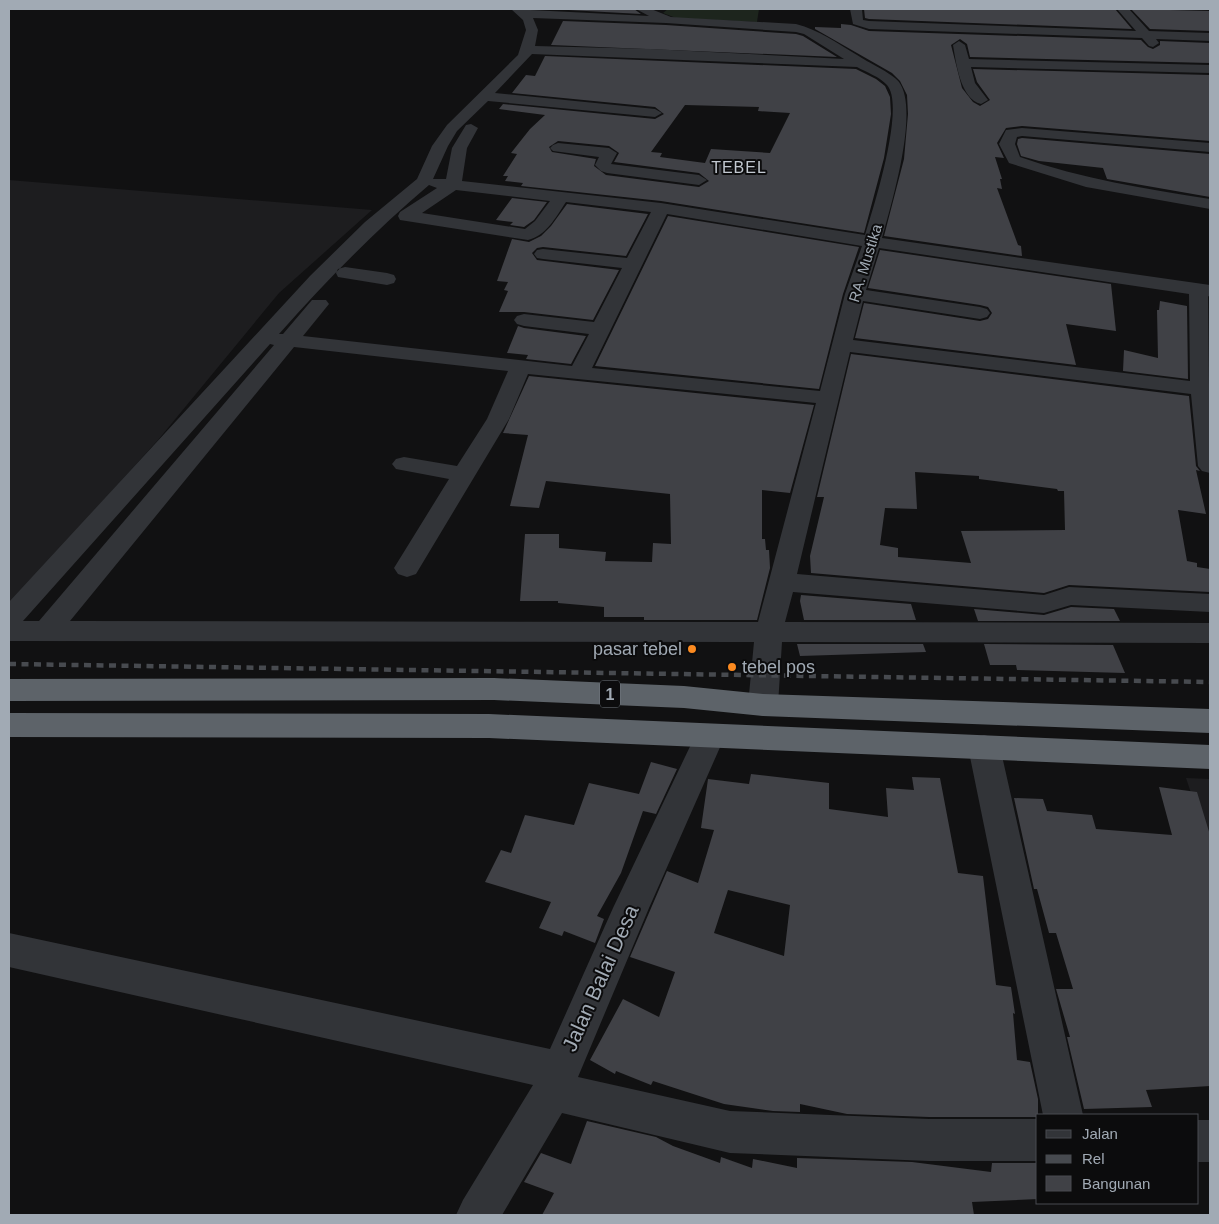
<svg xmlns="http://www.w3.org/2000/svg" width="1219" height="1224" viewBox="0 0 1219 1224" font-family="Helvetica,sans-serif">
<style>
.built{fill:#1d1d1f}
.green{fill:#1d251d}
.building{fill:#404146;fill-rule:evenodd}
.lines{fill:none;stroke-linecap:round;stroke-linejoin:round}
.minor{fill:#323438;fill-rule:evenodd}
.highway{fill:#5d6369;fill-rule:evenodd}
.rail{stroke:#474a4f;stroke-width:4.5;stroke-dasharray:7 5.5;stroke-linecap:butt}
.poi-dot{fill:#fb8a20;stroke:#0c0c0d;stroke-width:2}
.labels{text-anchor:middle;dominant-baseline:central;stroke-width:4;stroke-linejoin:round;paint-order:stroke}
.far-street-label{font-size:15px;fill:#a1aab4;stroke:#0c0c0d}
.far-quarter-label{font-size:16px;letter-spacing:1px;fill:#c2c8d0;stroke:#0c0c0d}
.shield{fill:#0c0c0d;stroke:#747b82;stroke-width:1}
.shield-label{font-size:16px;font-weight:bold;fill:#a1aab4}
.poi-label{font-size:18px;fill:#a1aab4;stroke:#0c0c0d;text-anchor:end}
.near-street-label{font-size:21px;fill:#a1aab4;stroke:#0c0c0d}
</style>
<rect width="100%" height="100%" fill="#111112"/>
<path class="built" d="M9,180l363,30 -93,83 -121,147 -149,165z
M1186,778l24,1v71z"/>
<path class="green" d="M668,9h91l-2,13 -81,-4 -13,-5z"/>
<path class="building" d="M569,9h65l7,5 -73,-4z
M864,9h251l17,20 -263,-10 -4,-1z
M1131,9l79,2v20l-60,-2z
M563,21l103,4 130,9 7,2 34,21 -286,-12z
M841,24l10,1 18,6 272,9 7,7 5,2 7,-4v-4l50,2v20l-240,-6 -3,-13 -7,-5 -9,6 11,43 11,14 7,4 10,-6 -13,-18 -4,-13 237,6v66l-188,-15 -16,2 -9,15 7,15 -9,-1 7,22h-2l2,10 -5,-1 21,57 3,1 1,10 -138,-20 20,-77 4,-45 -1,-19 -7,-14 -8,-8 -77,-44v-2l26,1z
M545,56l311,13 20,10 9,7 5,11 1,17 -7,44 -20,75 -203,-32 -140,-15 2,-3 -18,-2 3,-5h-5l14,-22 -6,-1 19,-24 15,-14 -46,-6 4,-5 152,15 9,-5 -9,-7 -143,-14 14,-18 9,1zM685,105l74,2 -1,4 32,2 -20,40 -59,-4 -6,14 -45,-6 2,-4 -11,-1zM558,141l51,5 10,7 -5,9 85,11 10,8 -10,6 -93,-12 -12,-9 2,-7 -44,-7 -3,-5z
M1022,138l188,16v43l-103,-18 -4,-11 -64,-7 -18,-5 -4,-12 1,-5z
M512,198l35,4 -13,18 -10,7 -14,-2 3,-3 -17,-2z
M567,204l81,10 -22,42 -83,-9 -6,1 -5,5 5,7 82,10 -26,50 -69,-8h-25l9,-21 -4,-1 4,-8 -11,-1 15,-42 17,3 12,-6 10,-10z
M668,216l191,31 -16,47 -24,95 -224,-23z
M880,250l231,34 5,47 -50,-7 10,41 -221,-27 9,-35 116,18 8,-2 4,-6 -4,-6 -8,-2 -112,-17z
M1160,301l27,5 1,73 -65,-8 1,-21 34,8 -1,-48h2z
M518,326l6,2 62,8 -15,28 -45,-5 2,-4 -21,-2z
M851,354l338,42 7,70 4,5 -4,-1 10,44 -28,-4 9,51 10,2v4l13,2v23l-141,-7 -25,8 -233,-20 -1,-17 14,-59h-7zM915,472l64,4v3l78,10 1,2h6l1,39 -104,1 10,32 -73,-6v-9l-18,-3 5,-37 32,1z
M529,376l285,29 -24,88 -28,-3v49h3l1,11h3l1,18 -13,52h-113v-3h-40v-10l-46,-4v-2h-38l5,-67h34v14l47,4 -1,9 47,1 1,-19 18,1 -1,-50 -124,-13 -7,27 -29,-2 18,-71 -25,-2z
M801,595l110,9 5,16h-112l-4,-19z
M1071,607l43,2 6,12h-142l-4,-12 70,6z
M797,644h126l3,8 -126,4z
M984,644l129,1 12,28 -108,-3 -1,-5h-26z
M651,762l26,7 -21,45 -13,-3 -22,62 -24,43 7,3 -9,24 -31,-12 -2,5 -23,-8 12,-26 -66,-20 16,-32 10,3 14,-38 49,10 15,-42 50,11z
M751,774l78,9v26l59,8 -2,-29 28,2 -2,-13 28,1 18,95 25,3 13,109 15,2 4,27 -2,-1 4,47 13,2 8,37v18h-109l-82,-3 -47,-10v8l-27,-1 -49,-7 -71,-23 -2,4 -35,-14 -1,3 -25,-14 33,-61 36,18 16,-45 -45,-15 37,-86 31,12 16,-53 -13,-2 7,-49 41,5zM728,890l62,15 -6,51 -70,-23z
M1159,787l38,5 13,43v251l-64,4 6,17 -68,2 -17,-72h3l-14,-48h17l-17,-56h-7l-12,-44h-3l-20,-91 29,1 4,12 45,4 4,14 76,6z
M587,1121l69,16 17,9 47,17 1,-6 31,11 1,-9 44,9v-10l115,4 79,10 1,-9h46v36l-66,3 2,13h-432l12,-22 -30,-11 17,-29 30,11z"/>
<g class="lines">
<path class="minor" d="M511,9l138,7 -13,-7h15l20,8 125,7c23,6 41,19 61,31 10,7 35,18 42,27 21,28 -8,123 -17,156l328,47v12l-2,-1 2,177 -8,-2 -4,-5 -7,-72 -341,-42 -53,222 247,21 25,-8 141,7v18l-139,-7 -27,8 -251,-21 -8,30 425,1v20l-428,-1 -4,63 -4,8 -11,3 -11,-3 -4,-8 6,-63 -745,-1v-39l301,-326 55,-54 52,-43 15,-33 15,-21 71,-70 8,-25 -3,-10zM533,18l133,5 130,9 8,2 40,25 -193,-10 -116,-3 3,-16zM532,54l325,13c9,5 23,10 30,18 19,21 -14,124 -22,150l-204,-32 -199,-22 5,-33 11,-20 -7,-4 -5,1 -14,23 -6,31h-13l15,-33 9,-15 31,-30 167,16 7,-4 -7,-4 -160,-16zM429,185l8,3 -37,24 -2,4 2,4 128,20c18,-4 28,-23 38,-38l85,10 -24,46 -84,-9 -6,1 -3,4 3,4 6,1 79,9 -28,54 -70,-8 -7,2 -3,4 3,4 7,2 65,8 -17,32 -269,-30 26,-32 -3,-4h-14l-29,34h-4c48,-54 96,-103 150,-149zM456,190l94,11 -15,20 -10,8 -103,-16zM667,214l195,32 -17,48 -25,97 -228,-23zM879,248l310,46 1,87 -337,-41 10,-39 117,18 7,-2 3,-4 -3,-4 -7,-2 -114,-17zM270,344l4,1 -235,276h-16zM294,347l214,24 -21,48 -30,47 -53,-9 -8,2 -4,5 4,5 53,10 -55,89 4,6 9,3 9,-3 93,-155 19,-45 288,29 -58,219 -688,-1z
M850,9h12l1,11 6,1 267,10 -19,-22h12l20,22 61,2v8l-54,-2 3,4 -6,4 -4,-1 -7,-8 -273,-9 -16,-5z
M959,41l6,4 4,14 241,6v8l-239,-6 4,16 13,17 -7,4c-21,-5 -25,-42 -28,-59z
M1022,128l188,15v9l-188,-16 -5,1 -2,7 5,13c62,22 126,32 190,42v10l-124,-22 -77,-24 -10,-19 7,-14z
M558,143l51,5 8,5 -6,11 88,11 8,5 -8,5 -92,-12 -6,-2 -6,-6 4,-8 -46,-6 -3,-3 3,-3z
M345,267l42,6 7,2 2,4 -2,4 -7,2 -49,-8 -2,-4 2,-4z
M710,724l11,4 4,8 -76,172 -71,169 152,34 199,8h109v42h-109l-199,-8 -168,-40 -60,102h-46l7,-15 70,-115 -524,-118v-34l541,116 63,-141 82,-172 4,-8z
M984,735l11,3 5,9 83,368h-40l-75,-368 5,-9z
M1198,1120h12v42h-12z"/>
<path class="highway" d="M494,678l190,8 79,8 447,15v24l-447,-17 -79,-8 -190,-8 -485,1v-22z
M9,713l480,1 721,31v24l-721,-31 -480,-1z"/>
<path class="rail" d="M9,664l1201,18"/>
</g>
<g class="poi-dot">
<circle cx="692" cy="649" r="5"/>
<circle cx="732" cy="667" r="5"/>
</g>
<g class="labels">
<g class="far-street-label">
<text transform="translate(865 263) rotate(-73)">RA. Mustika</text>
</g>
<g class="far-quarter-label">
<text x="739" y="167">TEBEL</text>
</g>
<rect class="shield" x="600" y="680.5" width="20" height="27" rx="4"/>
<g class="shield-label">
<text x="610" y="694">1</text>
</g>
<g class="poi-label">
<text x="682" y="649">pasar tebel</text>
<text x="742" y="667" text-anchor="start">tebel pos</text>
</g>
<g class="near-street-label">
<text transform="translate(600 978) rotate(-66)">Jalan Balai Desa</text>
</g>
</g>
<rect width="1219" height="1224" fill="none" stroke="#a1aab4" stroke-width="20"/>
<rect x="1036" y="1114" width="162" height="90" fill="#0c0c0d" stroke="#484b50"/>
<rect x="1046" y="1130" width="25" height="8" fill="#323438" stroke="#484b50"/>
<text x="1082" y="1139" font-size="15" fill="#a1aab4">Jalan</text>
<rect x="1046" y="1155" width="25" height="8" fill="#474a4f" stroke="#484b50"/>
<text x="1082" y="1164" font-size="15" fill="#a1aab4">Rel</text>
<rect x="1046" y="1176" width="25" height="15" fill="#404146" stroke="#484b50"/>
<text x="1082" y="1189" font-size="15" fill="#a1aab4">Bangunan</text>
</svg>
